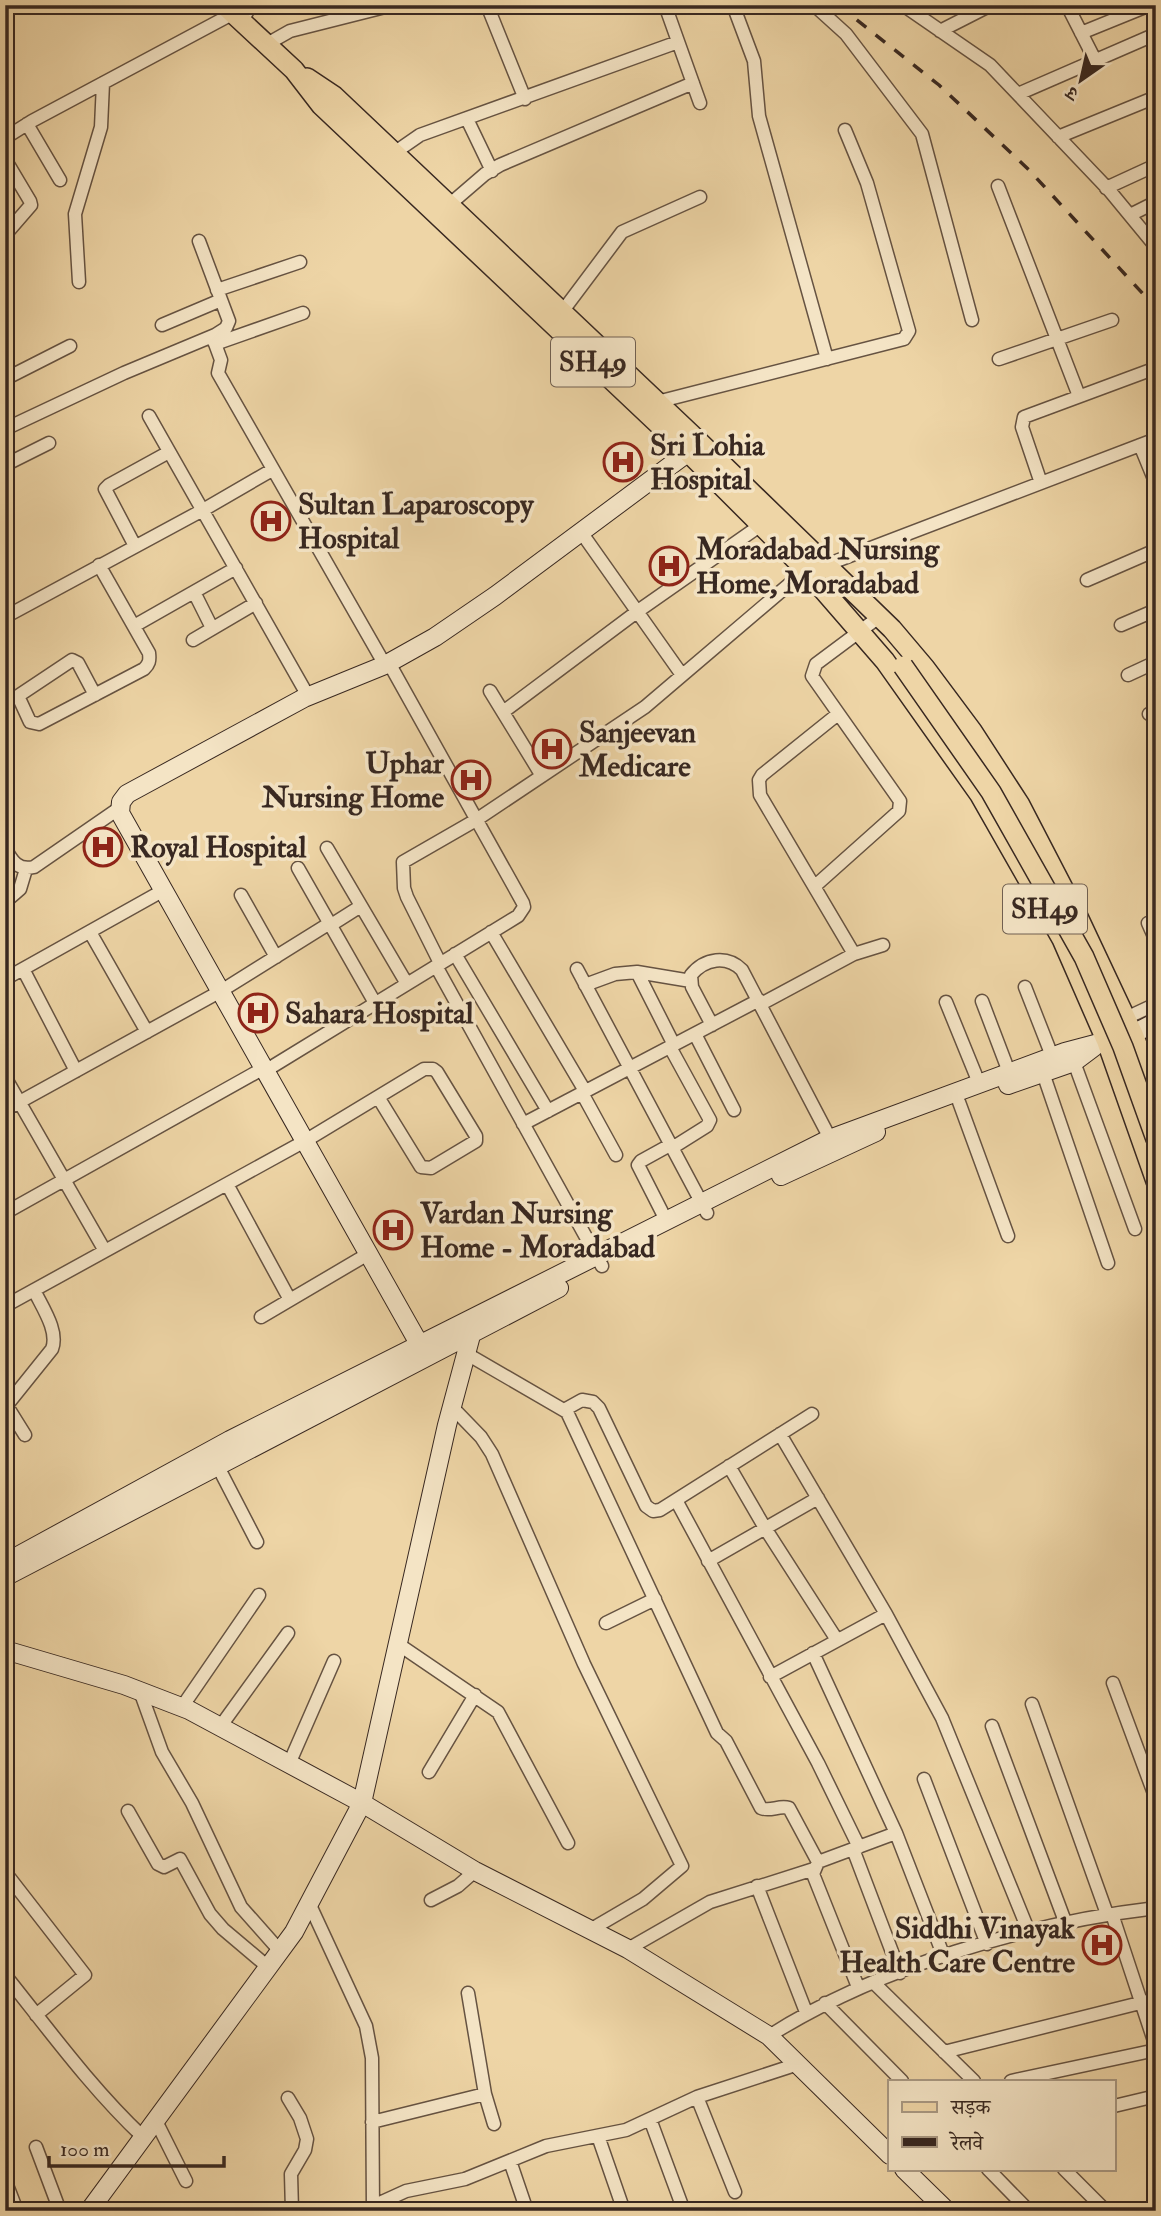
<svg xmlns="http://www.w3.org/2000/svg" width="1161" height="2216" viewBox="0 0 1161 2216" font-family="'IM FELL Double Pica','Noto Serif Devanagari',serif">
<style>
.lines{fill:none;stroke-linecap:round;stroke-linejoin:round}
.street-casing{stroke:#665342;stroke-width:15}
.secondary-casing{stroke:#382821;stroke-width:20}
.primary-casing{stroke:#382821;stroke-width:22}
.street{stroke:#f4e4c5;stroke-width:12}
.secondary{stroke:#f4e4c5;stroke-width:18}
.primary{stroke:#eed5a6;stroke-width:19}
.rail{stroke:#382821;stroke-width:3.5;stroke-dasharray:12 12;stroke-linecap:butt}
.primary-bridge-casing{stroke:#382821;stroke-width:22;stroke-linecap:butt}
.primary-bridge{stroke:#eed5a6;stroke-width:19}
.labels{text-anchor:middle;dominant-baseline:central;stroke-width:7;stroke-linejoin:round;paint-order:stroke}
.shield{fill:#f4e4c5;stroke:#706052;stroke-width:2}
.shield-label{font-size:28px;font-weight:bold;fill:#382821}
.poi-label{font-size:30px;font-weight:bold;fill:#382821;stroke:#f4e4c5;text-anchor:start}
</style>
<rect width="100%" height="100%" fill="#eed5a6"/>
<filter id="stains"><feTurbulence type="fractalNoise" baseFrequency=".00286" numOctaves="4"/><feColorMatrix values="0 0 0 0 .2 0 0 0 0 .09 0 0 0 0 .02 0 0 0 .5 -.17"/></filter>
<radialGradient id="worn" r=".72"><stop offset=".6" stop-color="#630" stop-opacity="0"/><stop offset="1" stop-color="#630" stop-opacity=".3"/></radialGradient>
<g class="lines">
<defs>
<path id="street" d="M487,5l38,94
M665,5l35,98
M733,5l21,56 5,55 68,243
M814,5l32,29 76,100 50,186
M903,5l87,60 119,125 47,57
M1067,5l28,55
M242,21l9,-16
M940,31l51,-26
M1081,33l69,-28
M267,44l23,-13 103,-26
M1018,94l138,-60
M467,119l25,52
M27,124l33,56
M1058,137l98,-40
M5,138l27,-17 202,-108
M394,153l26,-18 258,-93
M5,159l25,42 1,4 -26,30
M998,186l81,210
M1106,188l50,-23
M449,205l36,-31 15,-9 193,-82
M1130,215l26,-13
M199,241l30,80 -3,7 -11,7 -1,6 7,19 -3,13 167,292
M79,282l-4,-68 26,-87 2,-44
M217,290l83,-28
M562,312l60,-80 78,-35
M162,325l59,-25
M215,344l88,-31
M999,359l113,-39
M5,379l65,-33
M657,402l247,-63 5,-8 -42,-148 -22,-53
M149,416l159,280
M5,429l119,-56 91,-38
M1140,445l16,39
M5,465l44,-22
M1041,483l-19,-56 2,-10 132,-49
M581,532l101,143
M135,546l-30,-57 4,-4 60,-33
M826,565l330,-126
M1087,580l69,-30
M194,592l18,36
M5,617l198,-107 69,-40
M1121,625l35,-15
M134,626l102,-58
M193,640l63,-37
M1128,675l28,-13
M490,691l52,85
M95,695l-17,-32 -6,-3 -54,36 12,26 9,2 105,-55c5,-5 6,-8 5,-16l-50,-88
M503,712l135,-101 123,-86
M838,714l-76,61 -3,5 1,15 94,159
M1149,714l7,-3
M5,848c7,13 13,23 29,19l87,-60
M327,848l80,136
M298,868l77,135
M815,886l84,-75 1,-10 -88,-125 4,-12 63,-47
M241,895l35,62
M5,902l15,-13 6,-20
M1148,923l8,18
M331,925l30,-19
M90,932l57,100
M491,932l94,159
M455,954l93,157
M440,963l-33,-66 -3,-9 -1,-26 73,-42 169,-113 161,-137
M436,966l166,300
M23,969l53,102
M577,969l130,244
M637,972l37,73
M5,979l159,-89
M585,985l30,-11 22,-2 54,9
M1025,987l27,69
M982,1001l27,71
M946,1002l33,81
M761,1004l93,-50 29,-9
M1126,1018l30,-14
M712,1025l-20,-38 -1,-12c14,-17 36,-20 51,-5l91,174
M695,1034l39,76
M670,1047l40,73 -3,6 -35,22
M1140,1050l16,-7
M1074,1062l61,167
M265,1071l253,-155 6,-9 -1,-4 -134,-240
M1043,1073l65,190
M5,1077l100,174
M582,1093l34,62
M959,1102l49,134
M5,1110l216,-119 109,-68
M523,1124l236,-124
M227,1184l63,116
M5,1213l259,-145
M667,1222l-29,-57 3,-4 29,-16
M5,1306l300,-165 119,-72h9l4,3 39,64v5l-45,27 -10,-1 -43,-70
M261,1317l107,-63
M467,1354l100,58 150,321 9,8 35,67c9,4 18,-3 28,0l29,54
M5,1403l20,32
M7,1405l45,-56c7,-18 -10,-42 -18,-59
M452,1407l29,30 11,17 92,210 98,202 -39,33 -53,31
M564,1410l18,-10 11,2 6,6 47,98 7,5 7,-1 152,-96
M780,1434l106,180 56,104 87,214
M214,1459l43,83
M729,1466l36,62 72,112
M676,1500l142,263 41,84
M708,1561l110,-63
M606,1623l49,-24
M398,1644l100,68 70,131
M813,1653l83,180 48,124
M770,1677l116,-63
M1113,1683l43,116
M140,1691l22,61 30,51 49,104 39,44
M1032,1704l75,210
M182,1707l77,-112
M992,1726l74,198
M220,1727l68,-94
M289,1764l45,-103
M429,1772l46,-77
M924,1779l63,165
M128,1811l30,53 6,3 16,-8 30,55 13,15 45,38
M853,1849l47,124
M5,1872l80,103 -49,40
M757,1886l49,126
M431,1900l27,-14 17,-15
M309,1903l57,123 6,32 1,153
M1112,1914l44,133
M628,1949l82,-47 104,-33
M5,1975c44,55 87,114 138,162
M873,1982l101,99
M858,1987l-45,-113 5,-12 78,-29
M468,1993l17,101 9,30
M825,2003l77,78
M769,2036c109,-69 259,-113 387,-128
M944,2052l212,-53
M1011,2081l145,-31
M697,2097l38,95
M288,2098l12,20 7,21 -2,11 -14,24 1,37
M1114,2106l42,-10
M650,2119l34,92
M156,2121l30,60
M372,2122l113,-28
M598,2136l26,75
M36,2147l24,64
M510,2161l17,50
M988,2169l41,42
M1064,2169l42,42
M5,2180l12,31
M582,2209v2
M354,2211l19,-5 33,-15 59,-12 81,-33 80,-16 71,-33 101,-33
M923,2211l17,-6"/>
<path id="secondary" d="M1008,1085l66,-23 20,-15
M781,1176l95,-44
M426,1356l-306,-543 1,-11 6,-8 177,-96 81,-33 50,-28 60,-41 203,-151
M5,1563l225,-123 597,-300 238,-88 68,-18 23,-12
M5,1577l554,-289
M5,1650l119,35 65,25 173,93 113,68 153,78 141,87 121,119
M904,2169l43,42
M89,2211l205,-279 68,-129 85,-378 26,-97"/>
<path id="primary" d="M224,5l70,65 27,35 367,347 118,118 79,91 95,134 82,144 45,103 49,139
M307,78l27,18 359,340 199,193 33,39 47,63 48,74 58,112 55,117 23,60"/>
</defs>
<use href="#street" class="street-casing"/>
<use href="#secondary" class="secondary-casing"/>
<use href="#primary" class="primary-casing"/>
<use href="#street" class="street"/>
<use href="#secondary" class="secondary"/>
<use href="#primary" class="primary"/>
<path class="rail" d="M838,5l101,80 90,85 127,138"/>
<defs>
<path id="primary-bridge" d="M903,666l88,126 93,165 39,90 33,92"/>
</defs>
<use href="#primary-bridge" class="primary-bridge-casing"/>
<use href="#primary-bridge" class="primary-bridge"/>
</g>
<defs>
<symbol id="hospital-ring" viewBox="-11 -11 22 22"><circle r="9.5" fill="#f4e4c5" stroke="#8f2418" stroke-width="1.5"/><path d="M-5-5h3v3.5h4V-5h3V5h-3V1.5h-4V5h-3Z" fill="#8f2418"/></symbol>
</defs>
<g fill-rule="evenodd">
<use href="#hospital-ring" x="601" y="440" width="44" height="44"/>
<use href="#hospital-ring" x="249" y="499" width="44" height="44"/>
<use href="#hospital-ring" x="647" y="544" width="44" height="44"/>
<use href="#hospital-ring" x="530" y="727" width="44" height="44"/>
<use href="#hospital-ring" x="449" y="758" width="44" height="44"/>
<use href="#hospital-ring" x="81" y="825" width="44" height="44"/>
<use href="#hospital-ring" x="236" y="991" width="44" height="44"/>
<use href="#hospital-ring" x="371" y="1208" width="44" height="44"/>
<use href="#hospital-ring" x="1080" y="1923" width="44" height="44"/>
</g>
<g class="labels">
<g class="shield">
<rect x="551" y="337.5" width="84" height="49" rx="5"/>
<rect x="1003" y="884.5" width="84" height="49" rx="5"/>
</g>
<g class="shield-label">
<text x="593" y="362">SH49</text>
<text x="1045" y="909">SH49</text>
</g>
<g class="poi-label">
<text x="650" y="445">Sri Lohia<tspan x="650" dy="34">Hospital</tspan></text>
<text x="298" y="504">Sultan Laparoscopy<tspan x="298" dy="34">Hospital</tspan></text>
<text x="696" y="549">Moradabad Nursing<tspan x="696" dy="34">Home, Moradabad</tspan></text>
<text x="579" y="732">Sanjeevan<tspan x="579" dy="34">Medicare</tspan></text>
<text x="444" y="763" text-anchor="end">Uphar<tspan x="444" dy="34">Nursing Home</tspan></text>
<text x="130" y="847">Royal Hospital</text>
<text x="285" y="1013">Sahara Hospital</text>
<text x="420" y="1213">Vardan Nursing<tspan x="420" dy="34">Home - Moradabad</tspan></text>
<text x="1075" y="1928" text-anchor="end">Siddhi Vinayak<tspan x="1075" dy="34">Health Care Centre</tspan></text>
</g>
</g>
<rect width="1161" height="2216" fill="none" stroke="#eed5a6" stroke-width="28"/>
<rect x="7" y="7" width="1147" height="2202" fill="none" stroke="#382821" stroke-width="3.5"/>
<rect x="14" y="14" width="1133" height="2188" fill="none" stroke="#382821" stroke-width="2"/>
<rect x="888" y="2080" width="228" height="91" fill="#f4e4c5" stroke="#a99983" stroke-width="2"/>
<rect x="902" y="2102" width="35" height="10" fill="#eed5a6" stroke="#a99983" stroke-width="2"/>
<text x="951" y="2114" font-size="21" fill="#382821">सड़क</text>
<rect x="902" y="2137" width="35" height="10" fill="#382821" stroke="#a99983" stroke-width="2"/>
<text x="951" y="2150" font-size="21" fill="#382821">रेलवे</text>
<g transform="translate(1081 80) rotate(214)" stroke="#f4e4c5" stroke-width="5" paint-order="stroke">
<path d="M0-5L12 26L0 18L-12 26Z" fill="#382821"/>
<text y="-10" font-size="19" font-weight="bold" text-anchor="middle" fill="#382821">उ</text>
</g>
<path d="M49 2156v10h175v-10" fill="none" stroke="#382821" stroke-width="3.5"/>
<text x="60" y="2156" font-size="21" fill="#382821" stroke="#f4e4c5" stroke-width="5" paint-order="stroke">100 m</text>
<rect width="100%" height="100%" filter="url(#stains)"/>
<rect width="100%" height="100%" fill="url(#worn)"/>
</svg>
